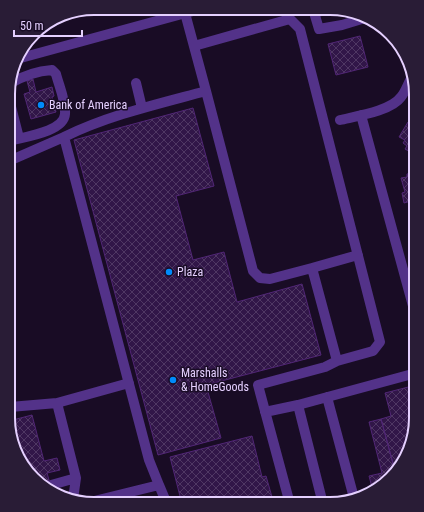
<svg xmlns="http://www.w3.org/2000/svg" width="424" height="512" viewBox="0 0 424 512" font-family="'Roboto Condensed',sans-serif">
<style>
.building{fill:url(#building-cross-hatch);stroke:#512676}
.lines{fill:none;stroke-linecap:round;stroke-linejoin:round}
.minor{stroke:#533289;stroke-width:10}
.poi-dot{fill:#008bfb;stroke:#190c25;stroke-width:1.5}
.labels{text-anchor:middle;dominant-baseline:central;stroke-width:3;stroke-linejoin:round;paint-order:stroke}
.poi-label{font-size:12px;fill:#e5d0ff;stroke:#190c25;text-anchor:start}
.rim{fill:none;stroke:#e5d0ff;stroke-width:2}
</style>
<defs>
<pattern id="building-cross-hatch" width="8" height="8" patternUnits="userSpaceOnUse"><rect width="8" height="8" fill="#311648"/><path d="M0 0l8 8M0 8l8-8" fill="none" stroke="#4f3763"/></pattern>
</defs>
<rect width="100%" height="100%" fill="#190c25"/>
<path class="building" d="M360,36l8,31 -32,8 -8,-31z
M33,79l3,13 16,-5 2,9 -2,1 4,15 -25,7 -7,-25 6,-2 -3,-11z
M193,108l21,78 -38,10 17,64 31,-8 13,50 65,-18 19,71 -115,30 15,53 -63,17 -84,-315z
M408,122l8,4v29l-11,-6 2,-3 -4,-3 2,-3 -6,-3z
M416,172l-1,26 1,23 -5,-20 -7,2 -2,-10 3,-1 -4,-14 6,-1v-3z
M416,385v39l-14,42 -7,5 -14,-52 10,-3 -6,-23z
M32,415l12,46 13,-3 3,12 -13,3 2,7 -9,3 -21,-22 -10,-40z
M381,419l14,52 -22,22 -13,3v-1l13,-4 -4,-15 13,-3 -13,-51z
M252,436l10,41 4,-1 8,28h-92l-12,-47z"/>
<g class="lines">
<path class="minor" d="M313,9l6,20 23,-4 23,-7
M314,13l15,-4
M194,46l96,-27 10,10 80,313 -7,9 -36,10
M17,59l176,-48
M136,83l6,25
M206,91l47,180 7,7 10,1 42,-11 25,93 -12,6 -67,18 32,119
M9,99l10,39
M361,115l55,202
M340,120c17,-4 51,-9 61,-23 5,-6 7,-14 11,-20
M64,137c45,-22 94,-33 142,-46l-21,-78
M9,141c14,-4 55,-9 56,-27 1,-13 -6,-28 -9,-40l-4,-4c-15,1 -31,7 -43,14
M9,161l55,-24 85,323 10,25
M312,268l46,-13
M327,397l27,101
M8,398l2,9 47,-4 19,75 -3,21
M57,403l72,-20
M298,405l118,-32
M265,412l33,-7 25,99
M44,487l32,-9
M86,503l73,-18 8,19"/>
</g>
<g class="poi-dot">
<circle cx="41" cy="105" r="4"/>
<circle cx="169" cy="272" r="4"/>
<circle cx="173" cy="380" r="4"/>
</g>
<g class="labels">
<g class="poi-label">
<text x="49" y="105">Bank of America</text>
<text x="177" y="272">Plaza</text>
<text x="181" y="373">Marshalls<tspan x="181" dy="14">&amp; HomeGoods</tspan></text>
</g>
</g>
<path d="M0 0H424V512H0ZM94 15H330A79 79 0 0 1 409 94V418A79 79 0 0 1 330 497H94A79 79 0 0 1 15 418V94A79 79 0 0 1 94 15Z" fill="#291c36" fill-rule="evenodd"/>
<path class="rim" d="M94 15H330A79 79 0 0 1 409 94V418A79 79 0 0 1 330 497H94A79 79 0 0 1 15 418V94A79 79 0 0 1 94 15Z"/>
<path d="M14 30v6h68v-6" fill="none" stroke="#e5d0ff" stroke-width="2"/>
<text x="20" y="30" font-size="12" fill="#e5d0ff" stroke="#190c25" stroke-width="3" paint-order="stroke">50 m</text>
</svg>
